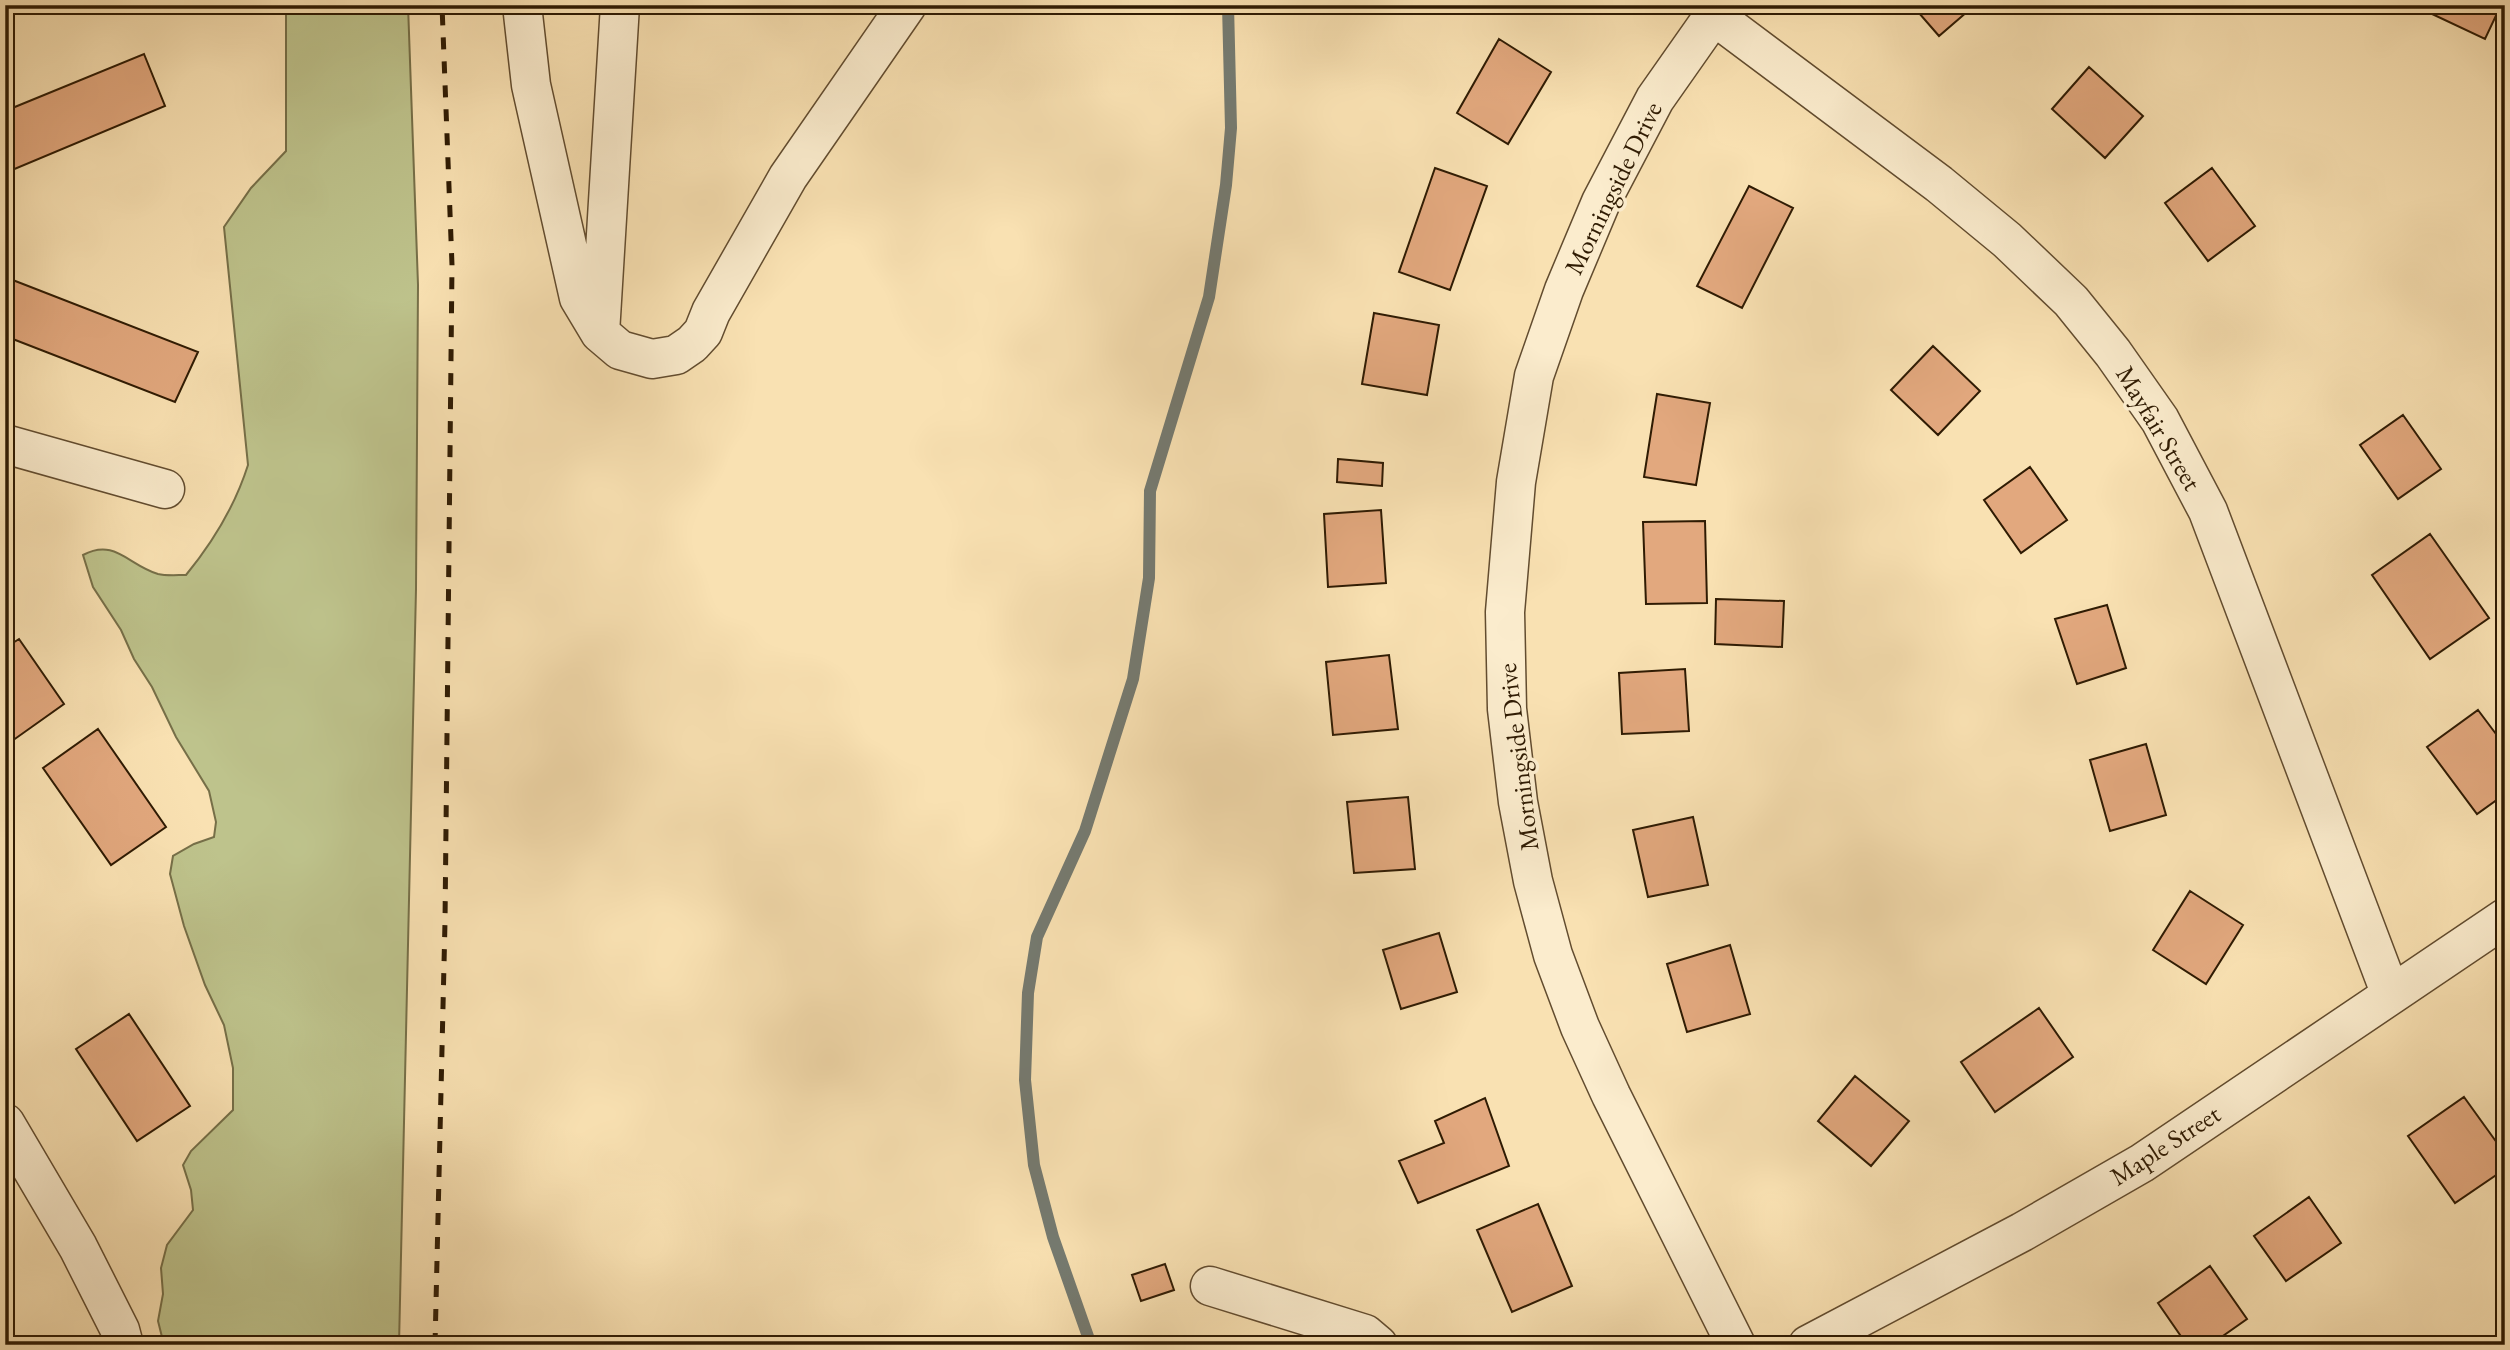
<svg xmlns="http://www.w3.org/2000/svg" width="2510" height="1350" viewBox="0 0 2510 1350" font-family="'EB Garamond',serif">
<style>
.green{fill:#bec38c;stroke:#766f48;stroke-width:2}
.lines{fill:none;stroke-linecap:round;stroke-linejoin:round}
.stream{stroke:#757a70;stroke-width:12}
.building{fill:#e2a87e;stroke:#2f1b03;stroke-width:2}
.minor-casing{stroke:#624c2f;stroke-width:41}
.minor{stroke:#fbeccd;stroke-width:38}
.rail{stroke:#2f1b03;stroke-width:5;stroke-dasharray:12 12;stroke-linecap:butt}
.labels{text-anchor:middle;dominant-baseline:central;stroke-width:7;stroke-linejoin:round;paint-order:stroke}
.street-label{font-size:26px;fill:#2f1b03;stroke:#fbeccd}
</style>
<rect width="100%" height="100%" fill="#f9e1b2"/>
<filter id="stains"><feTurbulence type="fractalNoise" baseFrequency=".00286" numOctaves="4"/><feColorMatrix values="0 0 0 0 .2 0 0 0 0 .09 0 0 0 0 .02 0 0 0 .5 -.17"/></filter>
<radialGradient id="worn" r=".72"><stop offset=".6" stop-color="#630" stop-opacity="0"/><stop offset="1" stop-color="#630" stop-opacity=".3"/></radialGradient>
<path class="green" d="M286,5h122l10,280 -2,304 -17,756h-235l-6,-24 5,-27 -2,-26 6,-23 26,-35 -2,-20 -8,-25 8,-14 42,-41v-42l-9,-43 -19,-40 -21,-59 -14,-52 3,-18 21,-12 20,-7 2,-15 -7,-31 -33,-54 -24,-50 -18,-28 -13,-29 -28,-43 -10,-32c32,-17 45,10 75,19 8,2 19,1 28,1 27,-33 49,-69 62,-110l-24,-238 27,-39 35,-37z"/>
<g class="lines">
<path class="stream" d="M1091,1345l-38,-108 -19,-72 -9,-85 3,-87 9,-56 48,-106 48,-152 16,-101 1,-87 59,-194 17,-112 5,-57 -3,-123"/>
</g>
<path class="building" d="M1912,5h63l-36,31z
M2413,5h88l-16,34z
M1499,39l52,33 -43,72 -51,-31z
M144,54l21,52 -160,67v-62z
M2089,67l54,49 -38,42 -53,-49z
M1435,168l52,18 -37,104 -51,-18z
M2212,168l43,58 -47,35 -43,-58z
M1749,186l44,22 -51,100 -45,-22z
M5,277l193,75 -23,50 -170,-66z
M1374,313l65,12 -12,70 -65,-11z
M1933,346l47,45 -42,44 -47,-45z
M1657,394l53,9 -14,82 -52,-8z
M2403,415l38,54 -43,30 -38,-54z
M1338,459l45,4 -1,23 -45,-4z
M2030,467l37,53 -46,33 -37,-53z
M1381,510l5,73 -58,4 -4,-73z
M1705,521l2,82 -61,1 -3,-82z
M2430,534l59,84 -59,41 -58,-84z
M1716,599l68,2 -2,46 -67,-3z
M2107,605l19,63 -49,16 -22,-65z
M19,639l45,65 -52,37 -7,-9v-84z
M1389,655l9,74 -65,6 -7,-73z
M1685,669l4,62 -67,3 -3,-61z
M2478,710l27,36v48l-28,20 -50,-67z
M98,729l68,98 -55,38 -68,-97z
M2146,744l20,71 -56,16 -20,-71z
M1408,797l7,72 -61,4 -7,-71z
M1693,817l15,68 -60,12 -15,-67z
M2190,891l53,34 -37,59 -53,-34z
M1439,933l18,59 -56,17 -18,-59z
M1730,945l20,69 -63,18 -20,-68z
M2039,1008l34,49 -78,55 -34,-50z
M129,1014l61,92 -53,35 -61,-92z
M1855,1076l54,45 -38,45 -53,-45z
M2464,1097l41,57v15l-50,34 -47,-67z
M1485,1098l24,68 -91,37 -19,-42 45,-18 -9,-22z
M2309,1197l32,46 -55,38 -32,-45z
M1538,1204l34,82 -60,26 -35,-82z
M1165,1264l9,26 -33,11 -9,-26z
M2210,1266l37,53 -37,26h-23l-29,-42z"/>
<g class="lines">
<defs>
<path id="minor" d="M522,5l9,80 48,213 21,35 20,17 32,9 24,-4 16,-11 11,-12 8,-20 77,-135 119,-172
M1721,5l-66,94 -54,103 -37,88 -30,86 -18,106 -11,130 2,97 11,93 15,79 20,74 27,72 31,68 125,250
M1713,15l226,169 68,56 64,61 42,52 47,67 48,91 183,484
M600,333l20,-328
M5,444l160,45
M5,1123l73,124 42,83 4,15
M1210,1286l155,48 13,11
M1808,1345l214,-113 120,-69 363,-245"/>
</defs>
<use href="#minor" class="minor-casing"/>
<use href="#minor" class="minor"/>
<path class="rail" d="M435,1345l10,-423 7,-657 -10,-260"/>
</g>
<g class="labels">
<g class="street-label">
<text transform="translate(1613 188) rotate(-64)">Morningside Drive</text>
<text transform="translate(2159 428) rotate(59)">Mayfair Street</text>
<text transform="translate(1518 757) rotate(-97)">Morningside Drive</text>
<text transform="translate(2165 1145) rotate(-33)">Maple Street</text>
</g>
</g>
<rect width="2510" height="1350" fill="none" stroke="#f9e1b2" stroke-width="28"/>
<rect x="7" y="7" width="2496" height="1336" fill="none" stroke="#2f1b03" stroke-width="3.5"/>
<rect x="14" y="14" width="2482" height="1322" fill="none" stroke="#2f1b03" stroke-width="2"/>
<rect width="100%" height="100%" filter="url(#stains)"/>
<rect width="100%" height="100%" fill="url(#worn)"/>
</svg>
